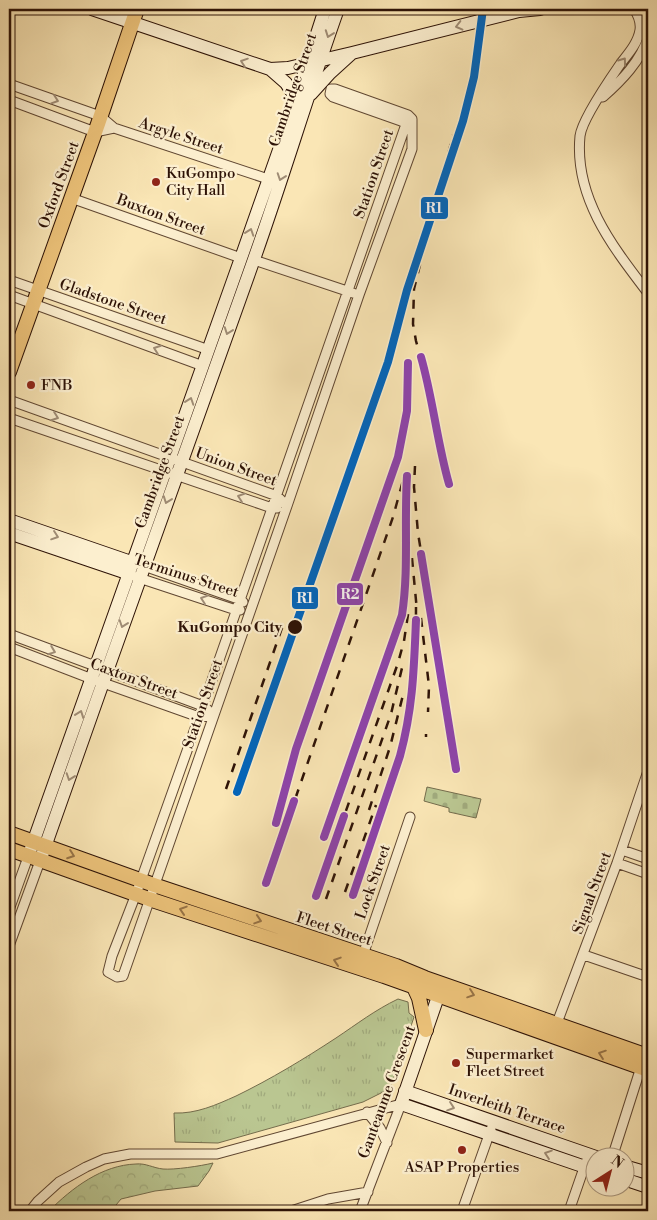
<svg xmlns="http://www.w3.org/2000/svg" width="657" height="1220" viewBox="0 0 657 1220" font-family="'Libre Bodoni',serif">
<style>
.grass{fill:url(#grass-tufts);stroke:#746c4c}
.forest{fill:url(#forest-crowns);stroke:#746c4c}
.cemetery{fill:url(#cemetery-stones);stroke:#746c4c}
.lines{fill:none;stroke-linecap:round;stroke-linejoin:round}
.street-casing{stroke:#604732;stroke-width:11}
.secondary-casing{stroke:#2d1206;stroke-width:14}
.primary-casing{stroke:#2d1206;stroke-width:16}
.street{stroke:#fcefcf;stroke-width:9}
.secondary{stroke:#fcefcf;stroke-width:12}
.primary{stroke:#edc37a;stroke-width:14}
.rail{stroke:#2d1206;stroke-width:2.5;stroke-dasharray:9 9;stroke-linecap:butt}
.rail-1-casing{stroke:#fcefcf;stroke-width:11}
.rail-2-casing{stroke:#fcefcf;stroke-width:11}
.rail-1{stroke:#0065bd;stroke-width:8}
.rail-2{stroke:#8e44ad;stroke-width:8}
.oneway{stroke:#9f8c75}
.oneway2{stroke:#977346}
.poi-dot{fill:#8f2418;stroke:#fcefcf;stroke-width:2}
.stop-dot{fill:#2d1206;stroke:#fcefcf;stroke-width:2}
.labels{text-anchor:middle;dominant-baseline:central;stroke-width:4.5;stroke-linejoin:round;paint-order:stroke}
.street-label{font-size:15px;fill:#2d1206;stroke:#fcefcf}
.poi-label{font-size:15px;fill:#2d1206;stroke:#fcefcf;text-anchor:start}
.stop-label{font-size:15px;font-weight:bold;fill:#2d1206;stroke:#fcefcf;text-anchor:end}
.line-badge{stroke:#fcefcf;stroke-width:2}
.badge-label{font-size:14px;text-anchor:middle;font-weight:bold;fill:#fff}
</style>
<defs>
<pattern id="grass-tufts" width="24" height="20" patternUnits="userSpaceOnUse" patternTransform="scale(1.25)"><rect width="24" height="20" fill="#bac691"/><path d="M3 7l-1-3M5 7V3M7 7l1-3M15 17l-1-3M17 17v-4M19 17l1-3" fill="none" stroke="#a0a97c"/></pattern>
<pattern id="forest-crowns" width="20" height="18" patternUnits="userSpaceOnUse" patternTransform="scale(1.25)"><rect width="20" height="18" fill="#bac691"/><path d="M2 6a3 3 0 1 1 6 0M12 15a3 3 0 1 1 6 0" fill="none" stroke="#a0a97c"/></pattern>
<pattern id="cemetery-stones" width="16" height="16" patternUnits="userSpaceOnUse" patternTransform="scale(1.25)"><rect width="16" height="16" fill="#bac691"/><path d="M2 7V4a2 2 0 0 1 4 0v3zM10 15v-3a2 2 0 0 1 4 0v3z" fill="#a0a97c"/></pattern>
</defs>
<rect width="100%" height="100%" fill="#fae6b5"/>
<filter id="stains"><feTurbulence type="fractalNoise" baseFrequency=".004" numOctaves="4"/><feColorMatrix values="0 0 0 0 .2 0 0 0 0 .09 0 0 0 0 .02 0 0 0 .5 -.17"/></filter>
<radialGradient id="worn" r=".72"><stop offset=".6" stop-color="#630" stop-opacity="0"/><stop offset="1" stop-color="#630" stop-opacity=".3"/></radialGradient>
<path class="grass" d="M398,999l10,3 1,11 5,4 -22,66 -5,7 -24,12 -145,41 -43,-1 -1,-29c22,1 42,-8 62,-17 35,-17 68,-37 100,-58 21,-14 39,-28 62,-39z"/>
<path class="forest" d="M213,1163l-4,8 -11,15 -43,5 -34,8 -10,12h-62c23,-23 53,-46 87,-47 10,-1 17,4 27,5 11,1 38,-3 50,-6z"/>
<path class="cemetery" d="M427,787l54,12 -5,19 -27,-6v-4l-25,-7z"/>
<g class="lines">
<defs>
<path id="street" d="M634,9c4,6 7,14 6,21 -2,13 -12,24 -19,33 -11,16 -39,56 -41,73 -6,62 33,111 68,157
M9,84l91,32 14,12 154,51
M331,89h4l73,26 4,4v30l-53,146 -72,211 -163,467 -1,3 -6,1 -9,-5 4,-16 24,-62 67,-188 202,-579v-4l-4,-2 -68,-24 -3,-3z
M603,97c18,-16 38,-36 45,-60
M9,100l86,32 19,-4
M71,198l170,60
M254,260l99,33
M9,280l200,70
M9,295l194,71
M9,400l268,96 10,10
M9,418l263,90h5
M141,565l100,35 2,2
M136,577l100,33h4
M9,634l194,72 5,4
M9,647l83,32 107,38 14,-2
M622,850l26,9
M617,863l31,11
M9,910l19,-53
M9,946l31,-85
M363,955l47,-138
M584,955l64,22
M557,1023l60,-160 31,-92
M367,1112l13,16 7,15
M612,1158l29,-91
M30,1211l8,-10 21,-19 27,-15 18,-8 26,-5h87l184,-50
M291,1211l37,-12 40,-7
M360,1211l41,-107
M462,1211l29,-82
M569,1211l17,-49"/>
<path id="secondary" d="M92,9l178,60 18,-1 64,-15 167,-42 21,-2
M270,69l16,14 10,15
M311,94l19,-21 22,-20
M9,520l125,43
M9,533l121,41
M28,857l213,-599 45,-128 39,-121
M40,861c70,-200 142,-399 213,-599 30,-84 55,-169 85,-253
M441,988l-40,116 193,66
M405,1091l194,67
M624,1166l24,7
M624,1179l24,8"/>
<path id="primary" d="M9,372l89,-248 39,-115
M9,833l145,52 242,81 29,12 223,78
M9,849l140,50 235,77 264,94
M414,987l5,11 7,32"/>
</defs>
<use href="#street" class="street-casing"/>
<use href="#secondary" class="secondary-casing"/>
<use href="#primary" class="primary-casing"/>
<use href="#street" class="street"/>
<use href="#secondary" class="secondary"/>
<use href="#primary" class="primary"/>
<path class="rail" d="M480,36l3,-27
M435,205l18,-70
M433,212l-19,77 -1,35 3,17 12,41 13,74 8,28
M415,466l-1,21 4,46 38,236
M412,558l5,53
M421,618l8,68 -1,26
M426,737v-3
M226,789l58,-167
M237,792l151,-430 19,-72
M369,810l21,-63 14,-56
M276,823l20,-74 102,-292 9,-46 1,-48
M324,837l76,-214 5,-38 1,-96
M266,883l127,-366 11,-40
M345,892l31,-87
M353,895l47,-139c14,-50 16,-101 16,-152
M316,896l82,-233 6,-22 5,-33
M326,899l65,-185 11,-46"/>
<defs>
<path id="rail-1" d="M237,792l151,-430 19,-72 56,-169 11,-44 9,-68"/>
<path id="rail-2" d="M421,357c12,42 16,85 28,127
M421,554l35,215
M276,823l20,-74 102,-292 9,-46 1,-48
M324,837l78,-222c7,-46 2,-92 5,-139
M266,883l28,-82
M353,895l47,-139c13,-48 14,-88 16,-136
M316,896l28,-80"/>
</defs>
<use href="#rail-1" class="rail-1-casing"/>
<use href="#rail-2" class="rail-2-casing"/>
<use href="#rail-1" class="rail-1"/>
<use href="#rail-2" class="rail-2"/>
</g>
<defs><path id="oneway-chevron" d="M-2-3.5L2.5 0L-2 3.5" fill="none" stroke-width="1.6" stroke-linecap="round" stroke-linejoin="round" transform="scale(1.25)"/></defs>
<g class="oneway">
<use href="#oneway-chevron" transform="translate(459 26) rotate(166)"/>
<use href="#oneway-chevron" transform="translate(329 34) rotate(110)"/>
<use href="#oneway-chevron" transform="translate(623 61) rotate(-54)"/>
<use href="#oneway-chevron" transform="translate(244 62) rotate(-161)"/>
<use href="#oneway-chevron" transform="translate(55 100) rotate(19)"/>
<use href="#oneway-chevron" transform="translate(281 177) rotate(109)"/>
<use href="#oneway-chevron" transform="translate(250 232) rotate(-71)"/>
<use href="#oneway-chevron" transform="translate(228 331) rotate(110)"/>
<use href="#oneway-chevron" transform="translate(157 349) rotate(-160)"/>
<use href="#oneway-chevron" transform="translate(190 401) rotate(-71)"/>
<use href="#oneway-chevron" transform="translate(55 417) rotate(20)"/>
<use href="#oneway-chevron" transform="translate(241 497) rotate(-161)"/>
<use href="#oneway-chevron" transform="translate(167 500) rotate(110)"/>
<use href="#oneway-chevron" transform="translate(55 536) rotate(19)"/>
<use href="#oneway-chevron" transform="translate(204 599) rotate(-161)"/>
<use href="#oneway-chevron" transform="translate(123 624) rotate(109)"/>
<use href="#oneway-chevron" transform="translate(52 651) rotate(21)"/>
<use href="#oneway-chevron" transform="translate(80 714) rotate(-70)"/>
<use href="#oneway-chevron" transform="translate(70 777) rotate(109)"/>
<use href="#oneway-chevron" transform="translate(451 1107) rotate(19)"/>
<use href="#oneway-chevron" transform="translate(548 1154) rotate(-161)"/>
</g>
<g class="oneway2">
<use href="#oneway-chevron" transform="translate(71 855) rotate(20)"/>
<use href="#oneway-chevron" transform="translate(183 910) rotate(-162)"/>
<use href="#oneway-chevron" transform="translate(258 920) rotate(18)"/>
<use href="#oneway-chevron" transform="translate(337 961) rotate(-162)"/>
<use href="#oneway-chevron" transform="translate(471 994) rotate(19)"/>
<use href="#oneway-chevron" transform="translate(602 1054) rotate(-161)"/>
</g>
<g class="poi-dot">
<circle cx="156" cy="182" r="5"/>
<circle cx="31" cy="385" r="5"/>
<circle cx="456" cy="1063" r="5"/>
<circle cx="462" cy="1150" r="5"/>
</g>
<circle class="stop-dot" cx="295" cy="627" r="8"/>
<g class="labels">
<g class="street-label">
<text transform="translate(293 90) rotate(-71)">Cambridge Street</text>
<text transform="translate(181 136) rotate(18)">Argyle Street</text>
<text transform="translate(374 174) rotate(-71)">Station Street</text>
<text transform="translate(59 185) rotate(-70)">Oxford Street</text>
<text transform="translate(161 215) rotate(20)">Buxton Street</text>
<text transform="translate(113 302) rotate(19)">Gladstone Street</text>
<text transform="translate(236 467) rotate(20)">Union Street</text>
<text transform="translate(160 472) rotate(-70)">Cambridge Street</text>
<text transform="translate(186 576) rotate(18)">Terminus Street</text>
<text transform="translate(134 679) rotate(20)">Caxton Street</text>
<text transform="translate(203 704) rotate(-71)">Station Street</text>
<text transform="translate(373 882) rotate(-71)">Lock Street</text>
<text transform="translate(592 893) rotate(-70)">Signal Street</text>
<text transform="translate(334 929) rotate(18)">Fleet Street</text>
<text transform="translate(387 1092) rotate(-70)">Ganteaume Crescent</text>
<text transform="translate(507 1109) rotate(19)">Inverleith Terrace</text>
</g>
<g class="poi-label">
<text x="166" y="173">KuGompo<tspan x="166" dy="17">City Hall</tspan></text>
<text x="41" y="385">FNB</text>
<text x="466" y="1054">Supermarket<tspan x="466" dy="17">Fleet Street</tspan></text>
<text x="462" y="1167" text-anchor="middle">ASAP Properties</text>
</g>
<g class="stop-label">
<text x="282" y="627">KuGompo City</text>
</g>
</g>
<g class="line-badge">
<rect x="420" y="196" width="29" height="24" rx="5" fill="#0065bd"/>
<rect x="336" y="582" width="28" height="24" rx="5" fill="#8e44ad"/>
<rect x="291" y="586" width="28" height="24" rx="5" fill="#0065bd"/>
</g>
<g class="badge-label">
<text x="434" y="213">R1</text>
<text x="350" y="599">R2</text>
<text x="305" y="603">R1</text>
</g>
<rect width="657" height="1220" fill="none" stroke="#fae6b5" stroke-width="30"/>
<rect x="10" y="10" width="637" height="1200" fill="none" stroke="#2d1206" stroke-width="2.5"/>
<rect x="15" y="15" width="627" height="1190" fill="none" stroke="#2d1206"/>
<g transform="translate(610 1172) rotate(36)"><circle r="24" fill="#fcefcf" stroke="#a9977f"/>
<path d="M0-4L9 19L0 12L-9 19Z" fill="#8f2418"/>
<text y="-8" font-size="14" font-weight="bold" text-anchor="middle" fill="#2d1206">N</text>
</g>
<rect width="100%" height="100%" filter="url(#stains)"/>
<rect width="100%" height="100%" fill="url(#worn)"/>
</svg>
